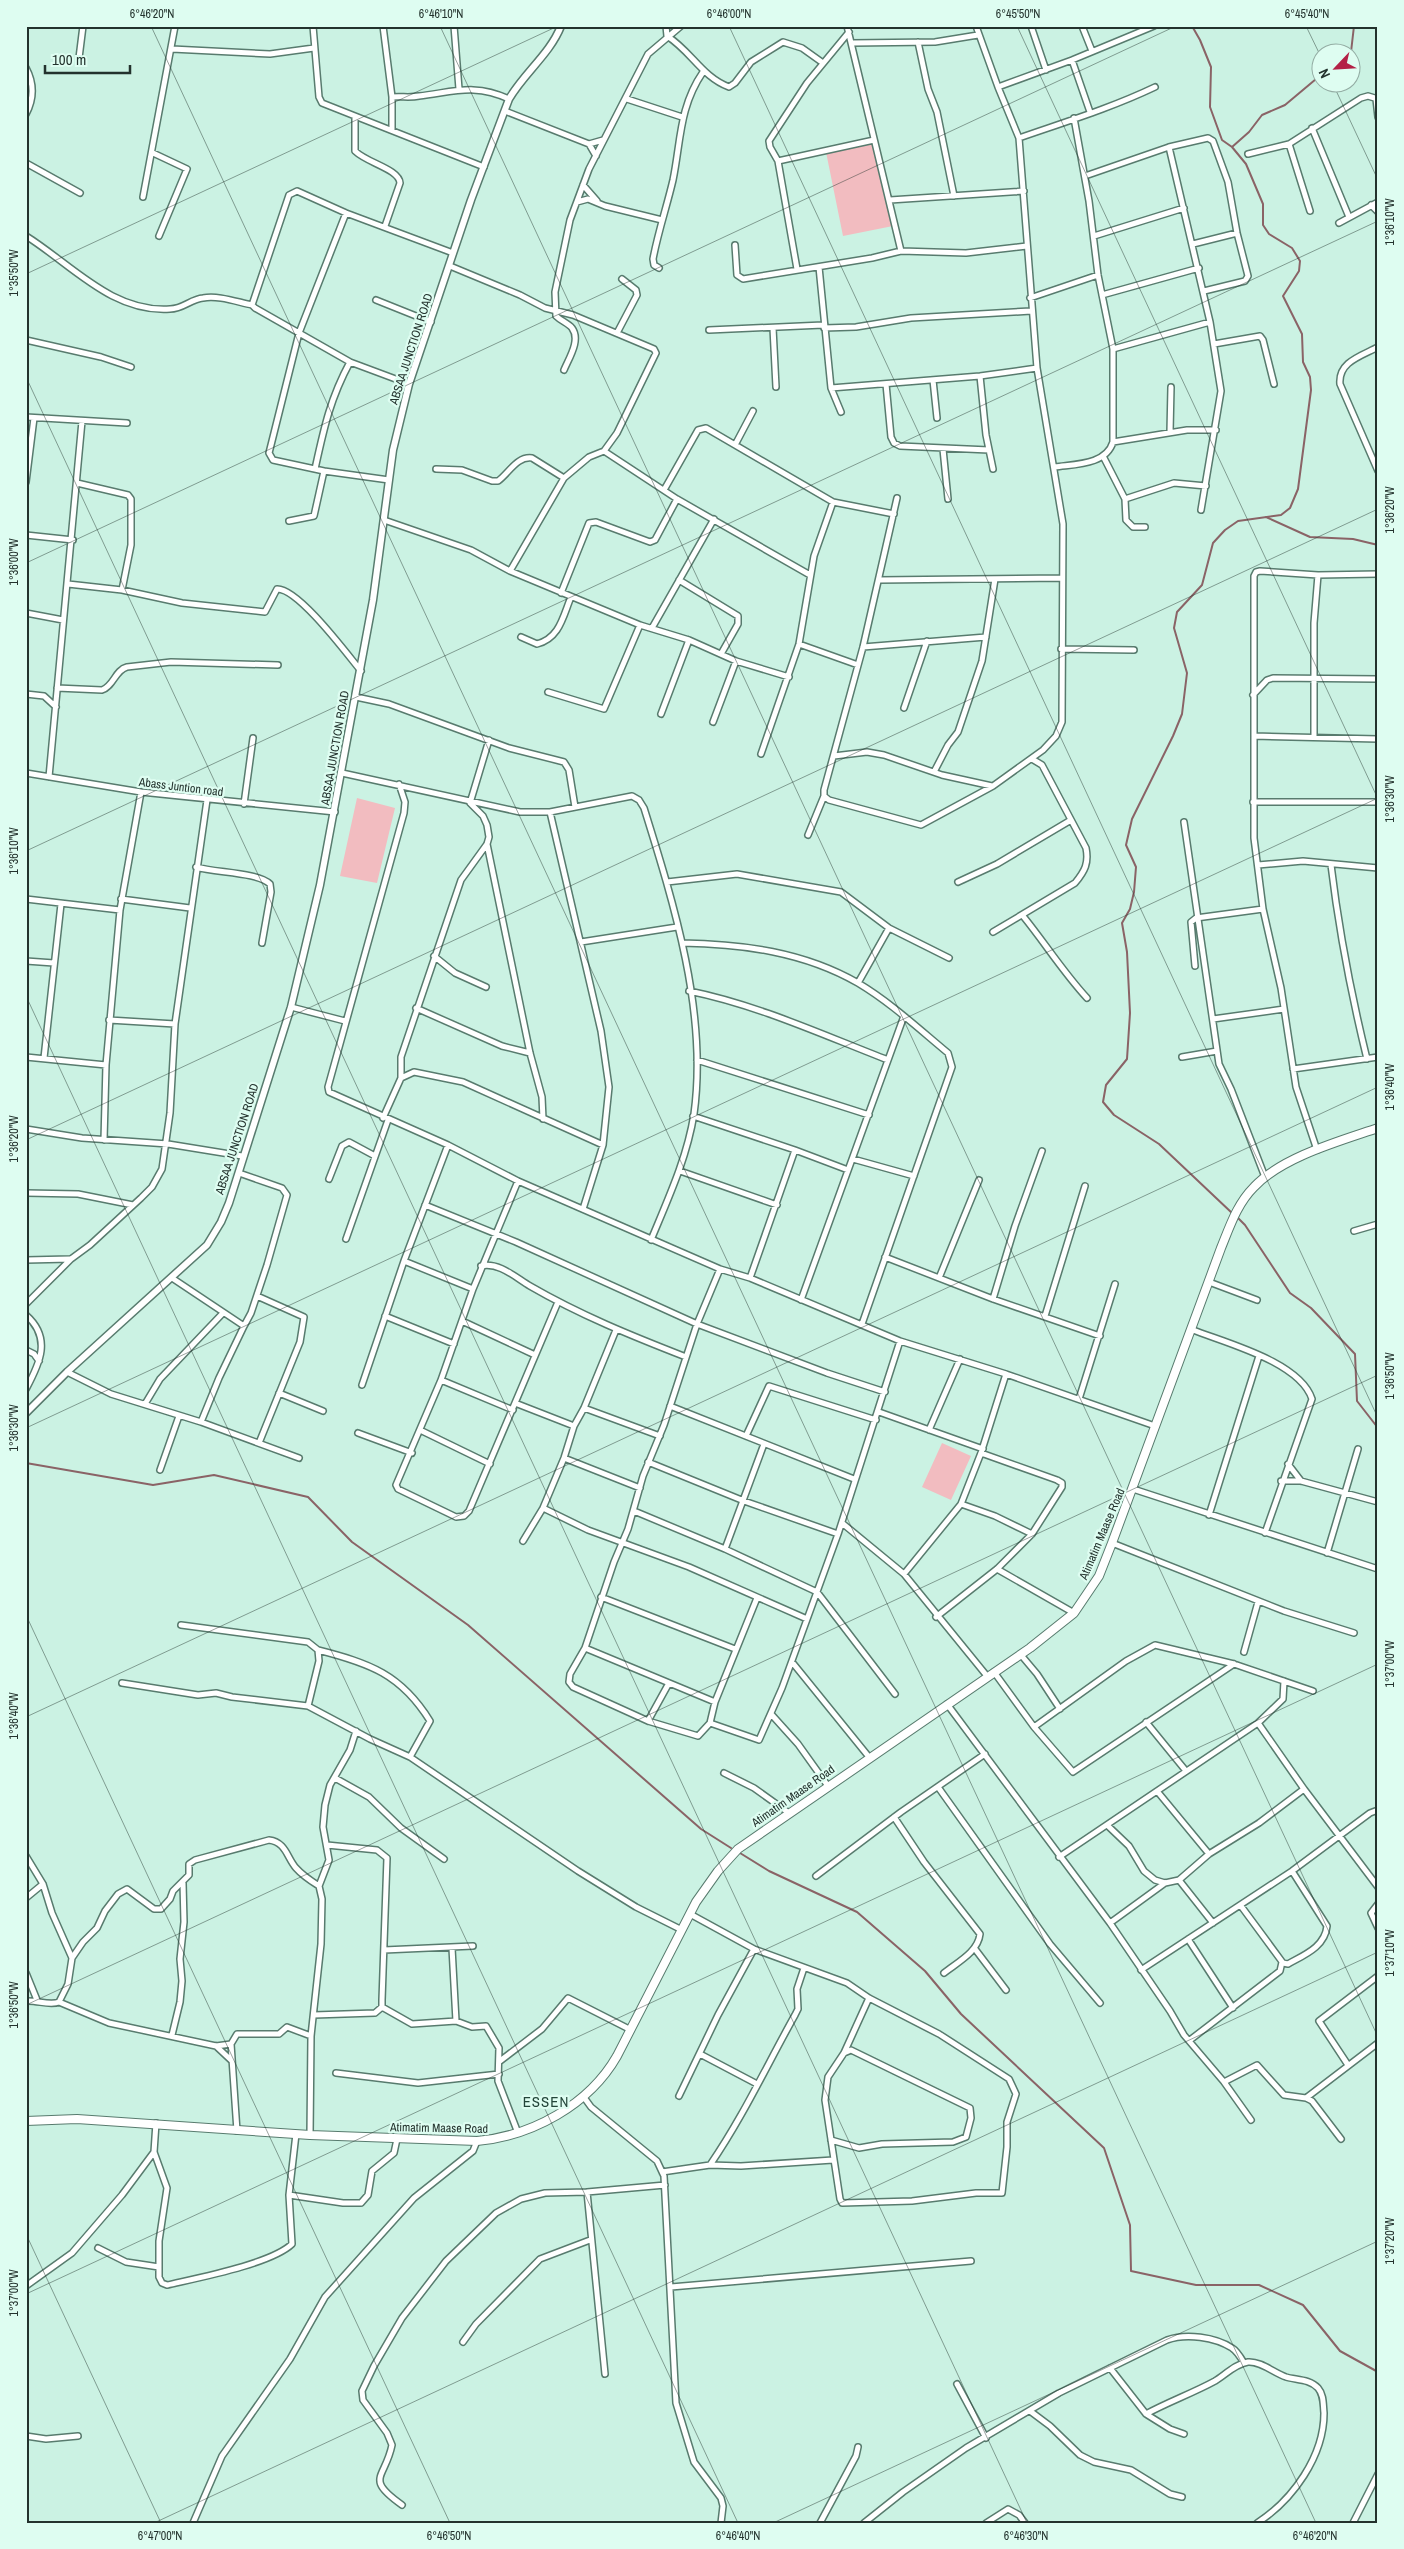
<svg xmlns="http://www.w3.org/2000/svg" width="1404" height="2549" viewBox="0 0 1404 2549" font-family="'Archivo Narrow',sans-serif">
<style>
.grass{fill:#f2bcc0}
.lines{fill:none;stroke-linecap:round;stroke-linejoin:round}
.stream{stroke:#8a6366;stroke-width:2}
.minor-casing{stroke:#587b6e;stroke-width:8}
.tertiary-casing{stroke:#587b6e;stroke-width:9}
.secondary-casing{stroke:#587b6e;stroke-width:10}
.minor{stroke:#fff;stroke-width:5}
.tertiary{stroke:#fff;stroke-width:6}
.secondary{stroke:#fff;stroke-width:8}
.ticks{fill:none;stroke:#23322d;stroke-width:1;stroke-opacity:0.45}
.labels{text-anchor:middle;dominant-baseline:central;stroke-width:4.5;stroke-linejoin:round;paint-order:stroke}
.street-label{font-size:12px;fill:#23322d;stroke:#defdf1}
.quarter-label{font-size:15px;letter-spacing:1px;fill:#24463a;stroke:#defdf1}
.neatline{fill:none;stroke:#23322d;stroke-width:2}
.ticks-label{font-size:12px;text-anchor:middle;fill:#23322d}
</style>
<rect width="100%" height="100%" fill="#cbf2e3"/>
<path class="grass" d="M876,142l17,84 -50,10 -17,-84z
M357,798l38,10 -18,75 -37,-7z
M942,1443l29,13 -20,44 -29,-13z"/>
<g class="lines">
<path class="stream" d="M1192,26l8,14 11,27 -1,40 12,33 10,7 14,17 17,40v21l6,9 23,14 8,13 -1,10 -16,25 19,38 1,28 7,15 1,13 -13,99 -8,19 -9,7 -43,6 -13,9 -12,13 -11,42 -25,27 -3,16 13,45 -5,41 -9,22 -41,83 -6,26 10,22 -2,25 -4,17 -8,14 5,29 3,61 -3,46 -21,26 -3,17 11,13 45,29 73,69
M1351,52l3,-26
M1232,147l17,-15 13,-17 23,-10 37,-31
M1266,517l44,20 43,2 25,6
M1236,1216l9,9 45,68 21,15 44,46 2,47 21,27
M26,1463l127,22 61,-10 94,22 44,45 116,83 233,204 30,19
M740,1853l29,18 88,41 68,59 36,43 143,134 26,77 1,46 65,14h63l44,20 37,46 38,21"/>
<defs>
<path id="minor" d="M313,26l6,71 3,6 162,64
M383,26l9,71
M454,26l5,63
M666,26l1,10
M847,26l54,225
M1031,26l15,44
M1082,26l10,25
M667,36c24,15 35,41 62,51l6,-4 16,-21 32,-20 19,6 21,15
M918,42l10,47 9,23 17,84
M852,43l83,-1 43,-7
M172,49l98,5 44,-6
M79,58l4,-32
M1072,60l18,52
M26,68c8,15 8,31 0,46
M998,87l74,-27 82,-34
M627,99l55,18
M1376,99l2,18
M505,111l84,33 7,12
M355,118v33c12,12 44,18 45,32l-15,43
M1312,128l37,89
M392,130v-33c9,-1 18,1 27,-1 35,-4 56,-13 90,3
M1019,138c46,-16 92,-30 136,-51
M589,144l14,-4
M1169,147l41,175 11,69 -20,119
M153,153l34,16 -28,67
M1248,154l41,-10
M778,161l96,-21
M26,163l54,30
M1085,176l84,-29 39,-9 5,3 15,41 9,51 11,43 -3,5 -41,10
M583,185l14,16
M143,197l32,-171
M890,200l134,-9
M577,202l11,-3 17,7 57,14
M1371,205l7,7
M1310,211l-21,-67 72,-46 7,-2 10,3
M346,213l-47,120 -30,120 4,7 51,11 65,9
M1339,223l39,-21
M26,236c45,28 86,77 144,73 13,0 21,-10 33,-11 15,-3 34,4 49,7l3,3 95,54 59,22
M1094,236l90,-28
M1193,244l44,-11
M735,245l2,30 6,4 129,-21 29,-7 65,2 61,-7
M450,266l70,29 25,13 28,7 81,34 2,4 -39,80 -13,18 -15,6 -25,21 -54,93
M819,267l12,121 10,24
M659,268l-5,-3 -1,-6c5,-27 14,-53 20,-79 8,-39 6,-73 30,-108
M797,269l-19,-108 -8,-14 -1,-6 38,-58 42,-51
M1102,295l97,-27
M1030,298l68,-23
M376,300l55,22
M252,305l37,-110 8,-4 49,22 107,40
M773,328l3,59
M824,328l32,-1 55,-9 120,-7
M709,330l114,-5
M617,333l20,-38 -1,-5 -14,-11
M26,340l75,17 30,10
M1214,344l46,-8 3,4 11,44
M1378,347c-17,9 -40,15 -38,37l38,87
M1113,349l97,-27
M564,370c5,-12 17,-30 8,-42 -4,-5 -11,-7 -16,-12l-1,-24 15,-72 19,-51 59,-115 33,-28
M980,376l6,59 7,34
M933,380l4,38
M886,384l5,53 3,6 6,3 89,4
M831,388l149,-12 57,-8
M26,417l101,6
M1170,432l1,-45
M1113,442l74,-12h29
M735,445l18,-34
M943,449l5,50
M604,451l73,48 133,76
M1103,456l22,43 49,-16 32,3
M1055,467c20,-3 51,-2 58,-25v-93l-15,-74 -9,-74 -15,-83
M315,469c9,-41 15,-70 35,-107
M436,469l26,1 30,11h6c11,-8 19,-25 34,-23l32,20
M26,482l8,-64
M77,483l51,12 3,4v46l-9,45
M664,490l34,-60 8,-2 127,74 61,12
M897,498l-34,149 -39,143v6l5,4 92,25 72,-39 50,-36 13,-14 6,-14 1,-198 -26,-156 -18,-230 -21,-51 -22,-61
M1125,499l1,21 7,7h12
M384,520l87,30 39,21 130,54 49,15 47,21 53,16
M289,521l25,-5 10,-45
M26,535l47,5
M679,580l59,36v8l-17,30
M879,580l183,-2
M68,584l54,6 60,13 83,9 12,-23c21,-1 70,65 84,82
M561,593l28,-70 7,-1 54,20 5,-2 22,-41
M26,613l37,7
M652,628l62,-109
M521,637l16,7c23,-6 26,-28 34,-47
M799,644l59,21
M863,647l123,-10
M1061,649l73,1
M57,688l45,2c12,-4 13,-20 25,-23l44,-5 107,3
M548,692l56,17 36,-84
M26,694l18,2 12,11
M1253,695l14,-15 6,-2 105,1
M356,697l33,7 120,44 55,14 5,8 6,37
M904,708l23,-67
M661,714l28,-74
M713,722l23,-61
M1254,736l124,3
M1314,737v-114l4,-48
M761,754l38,-110 15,-88 19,-54
M834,756l33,-4 17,3 58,20 50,11
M934,772l14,-27 10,-13 24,-71 13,-82
M26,773l115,19 194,20
M342,773l178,39h30l82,-16 7,4 5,8c30,96 64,205 50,306 -7,44 -26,85 -43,126
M49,777c12,-118 22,-237 33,-356
M399,784l6,18 -1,11 -76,274 1,5 119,53 70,36 202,88 30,9 150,63 106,33 149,52
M1253,802h125
M244,804l9,-66
M550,812l51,219 8,56 -6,58 -20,64
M1184,822l35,242 12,25 34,88
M808,835l16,-39
M487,844l43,209 12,44 1,22
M1258,865l45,-4 75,7
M1331,865c8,66 20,129 36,194
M196,867c20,6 61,5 74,17l1,8 -9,51
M667,882l70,-8 104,18 48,36 60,30
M958,882l39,-18 74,-44
M26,899l94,11
M121,899l69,9
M1023,916c22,27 40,56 64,82
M993,932l82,-49c10,-12 14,-20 11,-35l-44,-83 -10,-6
M581,942l96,-15
M682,943c61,1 122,9 176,40 32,19 61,46 90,70l4,14 -90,257
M434,956l21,17 31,14
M26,961l28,2
M1195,966l-4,-44 5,-4 67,-9
M858,983l31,-55
M689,991c69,14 134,44 199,69
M291,1007l54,14
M416,1008l86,38 28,7
M1213,1019l71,-10
M109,1020l66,4
M26,1057l80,8
M1182,1057l35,-6
M44,1058l17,-154
M697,1060l172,55
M1293,1069l85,-12
M401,1078l13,-6 49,10 140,63
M693,1116l102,34 53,20
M383,1118l18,-40v-21l60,-177 26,-36 2,-7 -2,-12 -4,-9 -13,-13 19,-63
M26,1129l56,9 86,6 74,12
M104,1140l2,-75 14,-155 21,-118
M1317,1150l-21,-63 -15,-99 -18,-79 -9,-71v-262l2,-4 4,-1 58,4 60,-1
M853,1159l61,17
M680,1171l97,34
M329,1179l13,-33 7,-4 26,14
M518,1181l-45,108 -32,91 -45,105 2,4 58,28 8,-1 5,-5 89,-209
M26,1193l52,1 55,11
M425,1205l91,37 181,82 130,49 58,19
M1354,1231l24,-7
M346,1239l42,-119
M885,1257l108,42 107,37
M26,1260l44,-1
M404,1261l69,28
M481,1266c18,-4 34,11 49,20 50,29 102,50 156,71
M172,1278l72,48 7,-13 16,-48 20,-70 -5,-7 -43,-15
M750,1278l45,-128
M939,1278l40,-98
M1209,1282l48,18
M257,1296l47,21 -4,25 -41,101
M993,1299l22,-73 27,-75
M801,1300l103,-284
M26,1304l45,-45 19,-14 51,-47 11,-11 10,-18 8,-56 5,-89 32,-224
M26,1315c26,23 14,48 0,74
M385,1316l69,28
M1045,1316l40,-130
M462,1321l73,34
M1193,1330c33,13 107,32 119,69l-47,134
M26,1350l8,4 5,7
M67,1372l44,22 90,28 98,36
M441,1380l72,30
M362,1385l42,-124 44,-116
M279,1393l44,18
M1079,1399l36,-115
M515,1403l59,23
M145,1404l15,-25 63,-66
M670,1406l184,73
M584,1408l76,28
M879,1412l104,37
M201,1422l18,-44 25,-52
M420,1430l70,34
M929,1430l31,-71
M358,1433l54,20
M746,1436l23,-50 107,34
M564,1458l76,30
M648,1462l96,39 94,33
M1288,1464l13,17
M160,1470l19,-54
M1281,1481h20l77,21
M1133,1489l245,80
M961,1504l34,12 37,18
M543,1508l45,22 101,37 118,52
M634,1511l91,38 92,43 78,102
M1209,1515l50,-159
M842,1523l62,51 83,102
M523,1541l20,-33 21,-50 10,-32 10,-18 32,-78
M1112,1543l172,68 70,22
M725,1549l39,-105
M1327,1553l31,-104
M997,1569l77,44
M904,1574l57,-70 20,-51 25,-79
M601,1597l134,52
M936,1617l61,-48 35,-35 30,-47v-4l-5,-3 -76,-27
M181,1625l127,17 10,8 1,11 -11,45
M585,1648l29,-86 14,-33 15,-53 21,-51 33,-101 23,-55
M318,1650c51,13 83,24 112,71l-20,36
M1244,1652l14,-50
M1021,1655l16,19 23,35
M792,1662l77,95
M994,1672l40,55 39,45 161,-108
M122,1683l76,12 18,-2 16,4 76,9 62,33 40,18 168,114 58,36 46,23
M669,1683l-21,38 50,15 12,-13 5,-21 42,-104
M947,1704l163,219 60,88 14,24 40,47 27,38
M771,1714l27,30 30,42
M648,1721l-75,-34 -4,-5 1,-8 15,-26 130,54
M1146,1722l40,49
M710,1723l49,17 23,-52 56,-154 62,-193
M1034,1727l92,-66 29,-16 79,19 79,27
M724,1773l30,15 35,25
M335,1778l34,19 32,31 43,31
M938,1787l112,157 50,59
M1304,1789l74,98
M1157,1791l52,63
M894,1817l30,45 56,72c-2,18 -22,28 -36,39
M1107,1825l22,21 15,25 11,9 10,3 14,-3 30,-26 50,-31 45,-34 -46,-66
M26,1856l17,28 9,29 20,45 -4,26 -9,18
M1059,1857l199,-134 25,-24 1,-18
M816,1876l85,-64 84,-58
M1179,1880l34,43
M26,1898l17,-14
M1378,1904l-7,9 7,15
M1241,1906l42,57 5,1c16,-9 37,-17 39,-38l-35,-55
M690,1914l64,35 93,34 22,15 70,36 70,45 7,15 -9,28v25l-5,46h-26l-64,8 -70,2 -2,-4 -15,-99 3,-23 16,-24 7,-3 119,58 1,10 -5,19 -13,5 -71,2 -23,4 -28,-8
M1110,1923l55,-40
M1188,1939l45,69
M452,1948l4,73
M975,1949l31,41
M384,1950l89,-4
M72,1958l11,-16 14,-14 8,-17 13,-17 9,-5 27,20h7l9,-10 3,-8 16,-16v-11l6,-4 74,-20c17,2 18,18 27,28 7,8 15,13 23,18
M1141,1970l151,-99 78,-58 8,-3
M26,1973l11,27
M26,2001c11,-1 24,5 33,1l50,21 107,23 15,-2
M382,2007l30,17 44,-3 16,6 14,-1 13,22 -1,33 20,52
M314,2015l61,-2 7,-6v-7l5,-142 -10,-8 -50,-5
M172,2035l8,-33 2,-21 -2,-22 4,-37 -1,-39
M1190,2040l90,-69 2,-9
M216,2046l16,15
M844,2053l25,-55
M700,2054l57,30
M500,2061l42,-32 26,-31 63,32
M1348,2065l-29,-44 59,-45
M336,2073l82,10 81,-9
M1224,2082l33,-17 27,30 22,3 6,3 29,38
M583,2096l8,11 66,54 7,15 12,227 18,59 27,36 2,8 -2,17
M679,2096l39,-81 36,-66
M1306,2098l72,-55
M156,2123l-2,29 13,36 -8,53v36l3,6 5,2c30,-7 104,-21 125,-41l-3,-49 7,-61
M237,2131l-6,-87 6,-10h42l8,-7 24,9
M310,2135l1,-99 10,-92 1,-45 -3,-13 10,-26 -6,-33 2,-22 5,-20 20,-35 6,-19
M710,2165c33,-48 57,-100 85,-150l3,-6 -1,-20 7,-21
M662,2172l48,-7 31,1 92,-6
M587,2192l18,182
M289,2195l54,8h18l7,-8 4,-24 22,-18 3,-14
M98,2248l28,14 33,5
M26,2286l46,-33 50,-58 32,-43
M671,2287l300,-26
M463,2342l13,-18 64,-65 50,-19
M1110,2368l36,46c22,-12 47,-21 69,-33 10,-6 20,-17 33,-19 13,-1 26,11 38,15 10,3 24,2 32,11 6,7 5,16 6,25 0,43 -31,87 -67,110
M957,2384l29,54
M1030,2411l20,15 30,29 14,7 37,8 39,24 12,3
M1146,2414l24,15 14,5
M26,2436l20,3 32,-3
M402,2505c-38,-27 -17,-26 -10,-60l-5,-12 -24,-33 -1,-9 12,-25 28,-48 44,-57 50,-48 25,-14 24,-6 42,-1 78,-7
M193,2523l29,-67 68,-97 35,-62 89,-99 59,-47 4,-10
M820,2523l36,-67 2,-9
M864,2523l39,-31 63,-44 93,-55 108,-53c19,-7 48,-3 65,8 5,3 9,10 12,15
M986,2523l22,-14 11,6 6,8
M1353,2523l25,-49"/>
<path id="tertiary" d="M26,1413l41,-41 140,-127 14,-23 8,-19 62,-196 29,-122 53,-285 20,-150 16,-66 62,-184 38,-101c15,-26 41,-45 52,-73"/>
<path id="secondary" d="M26,2121l51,-2 233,16 167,6c55,-5 112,-36 140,-85l79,-154 22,-31 20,-22 292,-201 44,-35 25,-37 13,-33 109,-295c9,-22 16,-44 33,-61 28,-30 86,-46 124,-59"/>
</defs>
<use href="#minor" class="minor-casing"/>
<use href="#tertiary" class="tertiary-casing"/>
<use href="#secondary" class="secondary-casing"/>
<use href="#minor" class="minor"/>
<use href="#tertiary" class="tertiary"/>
<use href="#secondary" class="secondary"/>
</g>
<path class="ticks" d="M151,26l1165,2497M440,26l938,2011M729,26l649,1392M1017,26l361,773M1306,26l16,33M1332,82l46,98M26,274l532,-248M26,377l1001,2146M26,563l1150,-537M26,851l1352,-630M26,996l712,1527M26,1140l1352,-631M26,1428l1352,-630M26,1615l424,908M26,1717l1352,-630M26,2005l1352,-630M26,2234l135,289M26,2294l1352,-630M154,2523l1224,-571M773,2523l605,-282"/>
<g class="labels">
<g class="street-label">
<text transform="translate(411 349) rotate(-72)">ABSAA JUNCTION ROAD</text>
<text transform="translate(335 748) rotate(-80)">ABSAA JUNCTION ROAD</text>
<text transform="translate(181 787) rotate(7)">Abass Juntion road</text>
<text transform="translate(237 1139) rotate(-72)">ABSAA JUNCTION ROAD</text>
<text transform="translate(1102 1534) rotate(-67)">Atimatim Maase Road</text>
<text transform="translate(793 1796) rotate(-35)">Atimatim Maase Road</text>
<text transform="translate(439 2128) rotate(1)">Atimatim Maase Road</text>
</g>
<g class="quarter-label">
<text x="546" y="2101">ESSEN</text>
</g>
</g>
<rect width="1404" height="2549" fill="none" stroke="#defdf1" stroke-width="55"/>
<g transform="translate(1336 68) rotate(245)"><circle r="24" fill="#defdf1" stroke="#93aca3"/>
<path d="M0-4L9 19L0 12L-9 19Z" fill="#b32146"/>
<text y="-8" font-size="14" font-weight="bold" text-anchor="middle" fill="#23322d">N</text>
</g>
<path d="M45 65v8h85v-8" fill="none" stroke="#23322d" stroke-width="2.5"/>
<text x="52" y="65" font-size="15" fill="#23322d" stroke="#defdf1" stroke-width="4" paint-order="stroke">100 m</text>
<rect x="28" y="28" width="1348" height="2494" class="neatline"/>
<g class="ticks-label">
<text x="152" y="18">6°46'20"N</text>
<text x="441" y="18">6°46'10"N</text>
<text x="729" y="18">6°46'00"N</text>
<text x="1018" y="18">6°45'50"N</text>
<text x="1307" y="18">6°45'40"N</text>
<text transform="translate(1390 222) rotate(-90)" y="4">1°36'10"W</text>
<text transform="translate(14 273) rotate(-90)" y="4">1°35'50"W</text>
<text transform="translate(1390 510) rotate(-90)" y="4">1°36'20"W</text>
<text transform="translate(14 562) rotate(-90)" y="4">1°36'00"W</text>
<text transform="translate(1390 799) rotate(-90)" y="4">1°36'30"W</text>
<text transform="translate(14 851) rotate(-90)" y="4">1°36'10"W</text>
<text transform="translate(1390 1087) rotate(-90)" y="4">1°36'40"W</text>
<text transform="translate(14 1139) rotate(-90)" y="4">1°36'20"W</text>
<text transform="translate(1390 1376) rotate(-90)" y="4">1°36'50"W</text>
<text transform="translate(14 1428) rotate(-90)" y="4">1°36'30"W</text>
<text transform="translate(1390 1664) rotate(-90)" y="4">1°37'00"W</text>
<text transform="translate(14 1716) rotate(-90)" y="4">1°36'40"W</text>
<text transform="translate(1390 1953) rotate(-90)" y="4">1°37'10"W</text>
<text transform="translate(14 2005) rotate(-90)" y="4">1°36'50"W</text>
<text transform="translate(1390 2241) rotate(-90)" y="4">1°37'20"W</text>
<text transform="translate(14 2293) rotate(-90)" y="4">1°37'00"W</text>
<text x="160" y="2540">6°47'00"N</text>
<text x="449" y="2540">6°46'50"N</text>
<text x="738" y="2540">6°46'40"N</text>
<text x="1026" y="2540">6°46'30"N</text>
<text x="1315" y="2540">6°46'20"N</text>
</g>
</svg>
